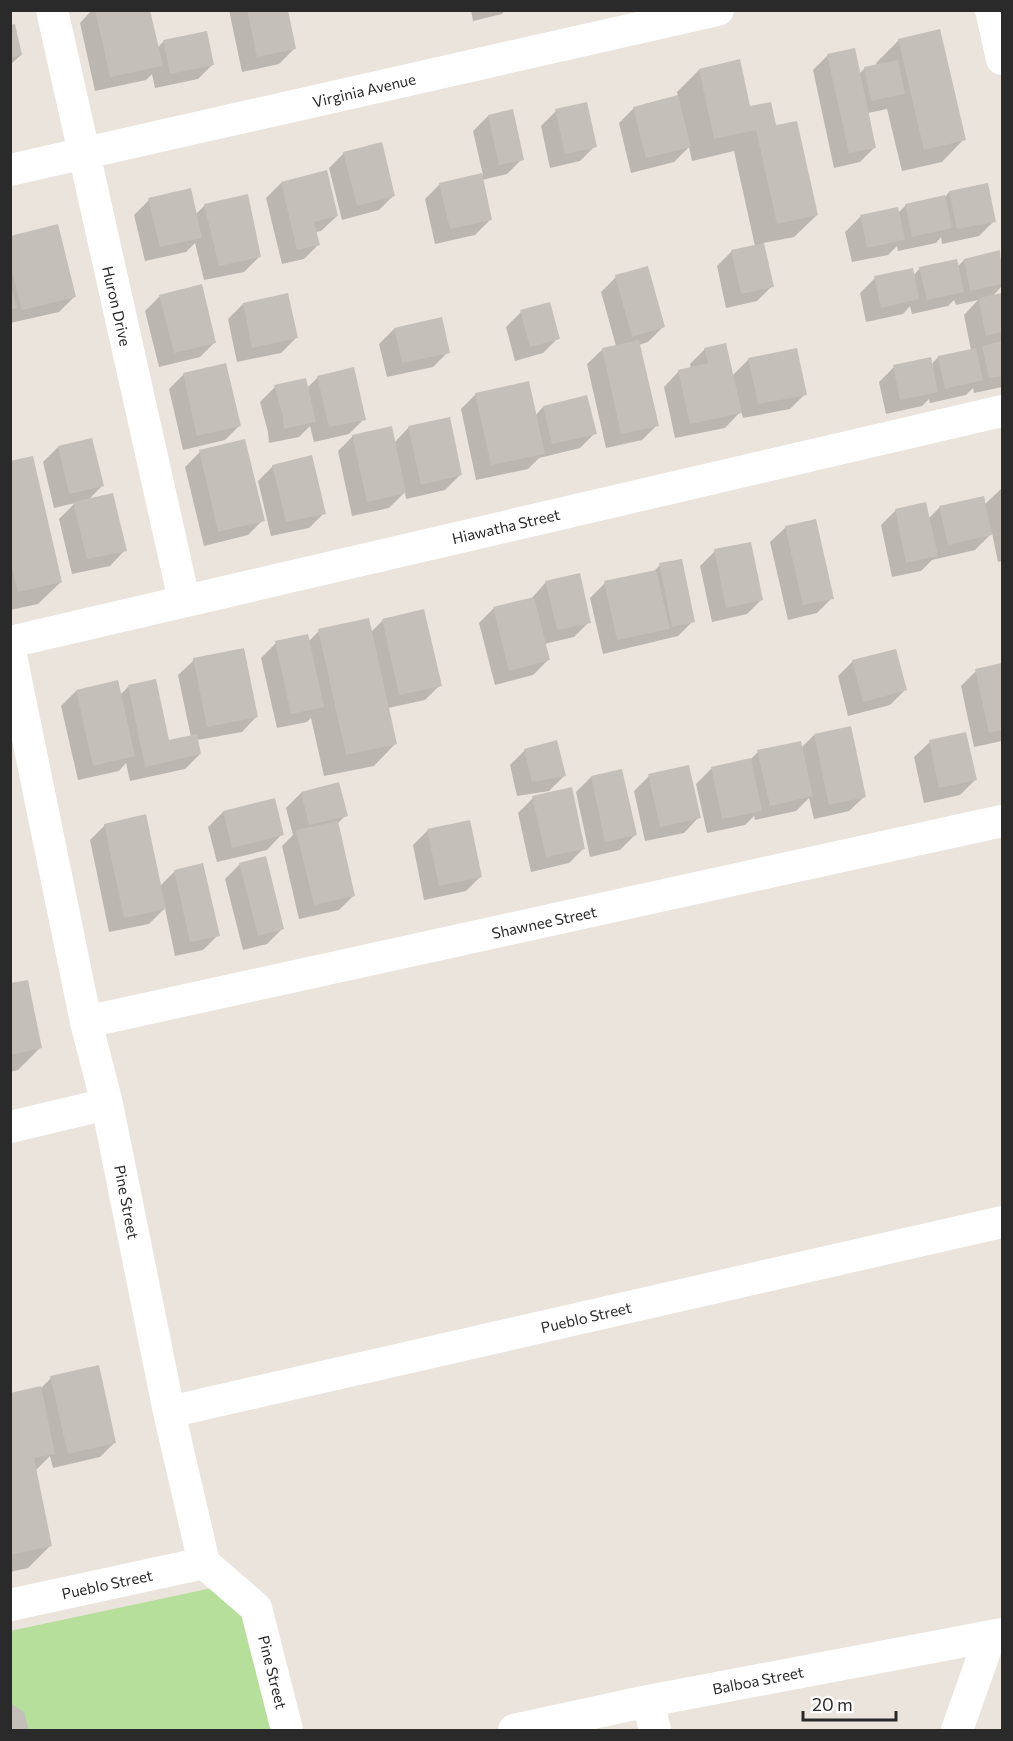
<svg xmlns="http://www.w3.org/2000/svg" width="1013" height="1741" viewBox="0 0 1013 1741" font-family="Commissioner,sans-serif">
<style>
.green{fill:#b6df9c}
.shadow{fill:#0003}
.building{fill:#c4bfb8}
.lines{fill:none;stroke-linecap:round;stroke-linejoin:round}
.street{stroke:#fff;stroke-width:32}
.labels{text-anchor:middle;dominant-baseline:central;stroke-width:6;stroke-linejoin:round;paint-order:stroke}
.street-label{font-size:15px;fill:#2a2a2a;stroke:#fff}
</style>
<rect width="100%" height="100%" fill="#ebe4dd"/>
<path class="green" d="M212,1588l13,5 24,32 22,105h-260l-1,-99z"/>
<path class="shadow" d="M92,10h57l8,38 6,-6 43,-9 7,31 -15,15 -43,9 -3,-14 -6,6 -51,11 -15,-68z
M229,10h57l8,39 -15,15 -37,8z
M471,10h34l-3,4 -29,7z
M10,27l11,28 -11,10z
M899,40l65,99 -22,23 -40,9 -15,-62 -19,4 7,34 -15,15 -26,6 -21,-98 15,-15 31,19 5,-5 13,-3 -1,-3z
M699,70l76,57 42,88 -23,22 -31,6 9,43 -15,15 -31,7 -9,-42 15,-15 23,-5 -21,-95 -42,10 -3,-14 -15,15 -43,11 -12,-50 15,-15 44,-11 -1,-5z
M556,111l39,35 -15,15 -30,7 -9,-42z
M488,116l34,43 -15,15 -25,6 8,40 -15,15 -40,9 -10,-45 15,-15 43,-9 -10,-44z
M344,153l50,42 -15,15 -37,10 -13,-52z
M281,183l56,33 -16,15 -5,1 3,12 -15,15 -22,5 -16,-66z
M949,192l45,29 -15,15 -37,8 -1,-7 -5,6 -38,8 -1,-5 -9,9 -36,7 -7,-30 15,-15 36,-8 1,5 9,-9 39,-8z
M149,200l46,15 10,-10 54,52 -15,15 -40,8 -9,-37 -9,9 -41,9 -11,-46z
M10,237l64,60 -15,15 -49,11z
M999,252l3,15v19l-10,11 10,-3v93l-28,6 -1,-5 -7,7 -36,8 -1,-4 -7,7 -36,8 -7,-32 15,-15 37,-2 7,-8 33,-7 -7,-35 14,-15 -22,5 -2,-5 -6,6 -36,8 -2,-8 -7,8 -37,8 -6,-29 15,-15 38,-2 7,-8 37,-1 7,-7z
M616,277l47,50 -15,15 -9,3 18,80 -15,15 -36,8 -19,-84 16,-15 13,-3 -15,-54z
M160,296l55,46 -15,15 -41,10 -14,-56z
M243,304l53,34 -15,15 -44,9 -9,-43z
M521,312l37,26 -15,15 -28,8 -9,-34z
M394,329l54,23 -15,15 -46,10 -8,-33z
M705,349l27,27 17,-17 56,35 -15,15 -47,9 -2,-7 -16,17 -50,10 -11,-51 15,-16 12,-2 -1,-5z
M184,374l56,51 -15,15 -42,10 -14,-61z
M318,377l46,42 -15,15 -35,8 -4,-16 -11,11 -30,6 -1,-11 -8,-30 15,-15 32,1z
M476,394l59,22 8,-9 52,26 -15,15 -41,10 -11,11 -52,11 -15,-71z
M409,427l51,48 -15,15 -39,9 -1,-7 -16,16 -37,8 -14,-65 15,-15 41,7z
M58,447l44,39 -15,15 38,49 -15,16 -38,8 -13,-55 16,-16 -21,5 -11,-46z
M200,452l63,68 -15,15 -44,11 -19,-79z
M10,463l51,119 -23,22 -28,6z
M273,466l51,47 -15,15 -38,8 -13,-55z
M1002,488v73l-4,1 -6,-29 -17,17 -43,10 -11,11 -29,6 -11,-52 15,-15 32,9 12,-12 44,-2z
M786,527l46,71 -15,15 -29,7 -18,-78z
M715,551l47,48 -15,15 -35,8 -12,-56z
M660,565l33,56 -15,15 -75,18 -13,-56 15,-15 48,-11z
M546,582l43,40 -15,15 -30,7 4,16 -15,15 -38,10 -16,-62 15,-15 37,-9z
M383,620l57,65 -15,15 -37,8 8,35 -22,23 -50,10 -13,-58 -4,4 -30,6 -16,-70 15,-15 32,-1 11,-11 52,1z
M194,660l63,56 -15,16 -45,8 3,14 -15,15 -55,12 -4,-18 -7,8 -41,9 -17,-74 15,-15 44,4 8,-8 27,-6 13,61 23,-5 -13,-62z
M853,661l52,29 -15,15 -42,11 -10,-40z
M1002,665v76l-28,6 -13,-61 15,-15z
M814,735l51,61 -16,15 -35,8 -5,-21 -13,13 -41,9 -1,-4 -9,9 -38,8 -11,-49 15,-15 39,-9 8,-8 43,-4z
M930,742l45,38 -15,15 -36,8 -10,-46z
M525,750l39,26 -15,15 -32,5 -7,-31z
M649,776l50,41 -15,16 -39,8 -11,-50z
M591,777l44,58 -15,15 -30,7 -14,-65z
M301,793l45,22 -9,9 17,71 -15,15 -40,9 -17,-73 11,-11 -7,-27z
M533,798l51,50 -15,15 -38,9 -13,-59z
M223,812l59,22 -15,16 -50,12 -9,-35z
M105,825l55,61 15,-15 43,64 -15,15 -28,6 -10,-48 -16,16 -40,8 -19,-92z
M428,830l53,46 -15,15 -42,9 -11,-55z
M240,864l42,65 -15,15 -24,6 -18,-71z
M10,985l30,63 -22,22 -8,2z
M51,1378l64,64 -15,15 -47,11 -3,-12 -15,15 15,75 -22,22 -18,4v-178l31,-6z"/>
<path class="building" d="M95,10h55l13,56 -53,11z
M247,10h41l8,39 -39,8z
M15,24l7,31 -12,3v-33z
M940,29l26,111 -42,10 -26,-111z
M207,31l7,34 -44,9 -7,-34z
M855,48l21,100 -27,5 -22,-99z
M740,59l10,47 21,-4 5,23 21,-4 21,94 -41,9 -21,-94 -42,9 -15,-70z
M898,60l7,34 -34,7 -7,-34z
M678,95l13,52 -45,11 -13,-51z
M587,102l10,45 -32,7 -10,-45z
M513,109l11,51 -25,5 -11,-50z
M382,142l13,54 -38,10 -14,-54z
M327,170l11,46 -24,6 6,23 -23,5 -16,-68z
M482,173l10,47 -42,9 -11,-46z
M988,183l8,39 -39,7 -8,-38z
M191,188l11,50 -42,9 -12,-49z
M248,194l13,63 -42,9 -15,-62z
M945,195l7,33 -40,9 -7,-33z
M898,207l7,33 -38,8 -7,-33z
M58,224l18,73 -54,13 -12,-47v-27z
M764,243l10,44 -33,7 -10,-44z
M1000,250l2,34 -32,7 -6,-32z
M957,259l7,33 -37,8 -8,-33z
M648,266l17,61 -33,10 -17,-62z
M913,268l6,31 -38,9 -7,-32z
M10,284l7,24 -7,2z
M202,284l14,59 -42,10 -15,-58z
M288,293l10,45 -46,10 -9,-45z
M1002,293v39l-16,4 -8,-38z
M550,302l10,37 -30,8 -10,-37z
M442,317l8,36 -48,10 -8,-35z
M639,340l20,86 -38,8 -19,-86z
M1002,341v35l-13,2 -7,-32z
M726,343l16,70 -52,11 -12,-54 30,-7 -4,-15z
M797,348l10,47 -49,9 -10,-46z
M976,348l7,32 -38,9 -7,-33z
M931,357l7,35 -38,8 -7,-35z
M226,363l15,63 -44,10 -14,-63z
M354,367l12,53 -37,7 -12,-51z
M306,378l10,44 -32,7 -1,-13 -9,-31z
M529,381l16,73 -54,11 -16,-72z
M587,395l10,39 -45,10 -9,-38z
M450,417l12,58 -41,10 -13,-59z
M392,426l14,67 -39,9 -15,-67z
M92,438l12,48 -35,8 -11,-48z
M245,439l20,82 -47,11 -19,-82z
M312,455l14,59 -40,8 -14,-57z
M33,456l29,126 -44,10 -8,-31v-100z
M113,493l14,58 -40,8 -14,-57z
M984,496l8,39 -44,10 -9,-39z
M926,502l12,54 -32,7 -11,-54z
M816,519l18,80 -31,6 -18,-79z
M751,542l12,58 -37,8 -12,-59z
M682,559l13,63 -23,5 -13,-64z
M656,570l14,59 -53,11 -13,-59z
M580,573l11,50 -34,7 -12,-49z
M534,597l16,63 -41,11 -16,-64z
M424,609l18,77 -43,9 -17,-76z
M369,618l28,126 -51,11 -28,-126z
M308,634l16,73 -33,7 -16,-73z
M244,648l14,69 -51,10 -14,-69z
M896,649l11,41 -44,12 -11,-42z
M1002,663v67l-13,3 -14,-64z
M156,679l13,61 28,-6 4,20 -56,13 -17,-82z
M118,680l17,76 -42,10 -17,-76z
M851,726l15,71 -37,8 -15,-71z
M966,732l11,48 -38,8 -10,-48z
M557,740l9,36 -34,6 -8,-33z
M801,741l12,55 -43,10 -13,-56z
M751,758l11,53 -40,8 -11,-52z
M689,765l12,53 -41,9 -12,-53z
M622,769l15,66 -32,7 -14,-66z
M339,782l9,34 -39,9 -8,-33z
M572,787l13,62 -39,8 -14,-61z
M275,798l9,37 -52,13 -9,-37z
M146,814l20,95 -42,9 -20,-94z
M470,820l12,57 -43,9 -12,-57z
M338,821l17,75 -41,9 -18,-75z
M266,856l18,73 -26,7 -19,-73z
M203,863l17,73 -30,6 -16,-72z
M28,980l14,68 -32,7v-72z
M99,1365l17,78 -48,11 -18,-78z
M41,1386l14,68 -21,4 18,88 -42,9v-162z
M10,1703l14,9 5,18h-19z"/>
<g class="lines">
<path class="street" d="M52,10l132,590
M991,10l11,49
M10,170l708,-160
M10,642l992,-231
M10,651l76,371 21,82 62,308 35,151 52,45 31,122
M86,1022l916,-201
M10,1127l97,-23
M169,1412l833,-190
M10,1605l194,-42
M648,1701l7,29
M514,1730l134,-29 354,-67
M957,1730l33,-93"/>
</g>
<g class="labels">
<g class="street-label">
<text transform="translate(364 90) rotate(-13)">Virginia Avenue</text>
<text transform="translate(117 306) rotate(77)">Huron Drive</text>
<text transform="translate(506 526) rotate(-13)">Hiawatha Street</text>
<text transform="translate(544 922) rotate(-12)">Shawnee Street</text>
<text transform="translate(127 1202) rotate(79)">Pine Street</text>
<text transform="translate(586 1317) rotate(-13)">Pueblo Street</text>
<text transform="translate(107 1584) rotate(-12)">Pueblo Street</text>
<text transform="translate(273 1672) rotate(76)">Pine Street</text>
<text transform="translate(758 1680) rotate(-11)">Balboa Street</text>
</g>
</g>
<rect width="1013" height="1741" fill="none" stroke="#2a2a2a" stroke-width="24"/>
<path d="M803 1711v9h93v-9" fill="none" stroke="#2a2a2a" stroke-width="3"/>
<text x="812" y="1711" font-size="18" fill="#2a2a2a" stroke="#ffffff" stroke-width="4.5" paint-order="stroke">20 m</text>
</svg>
